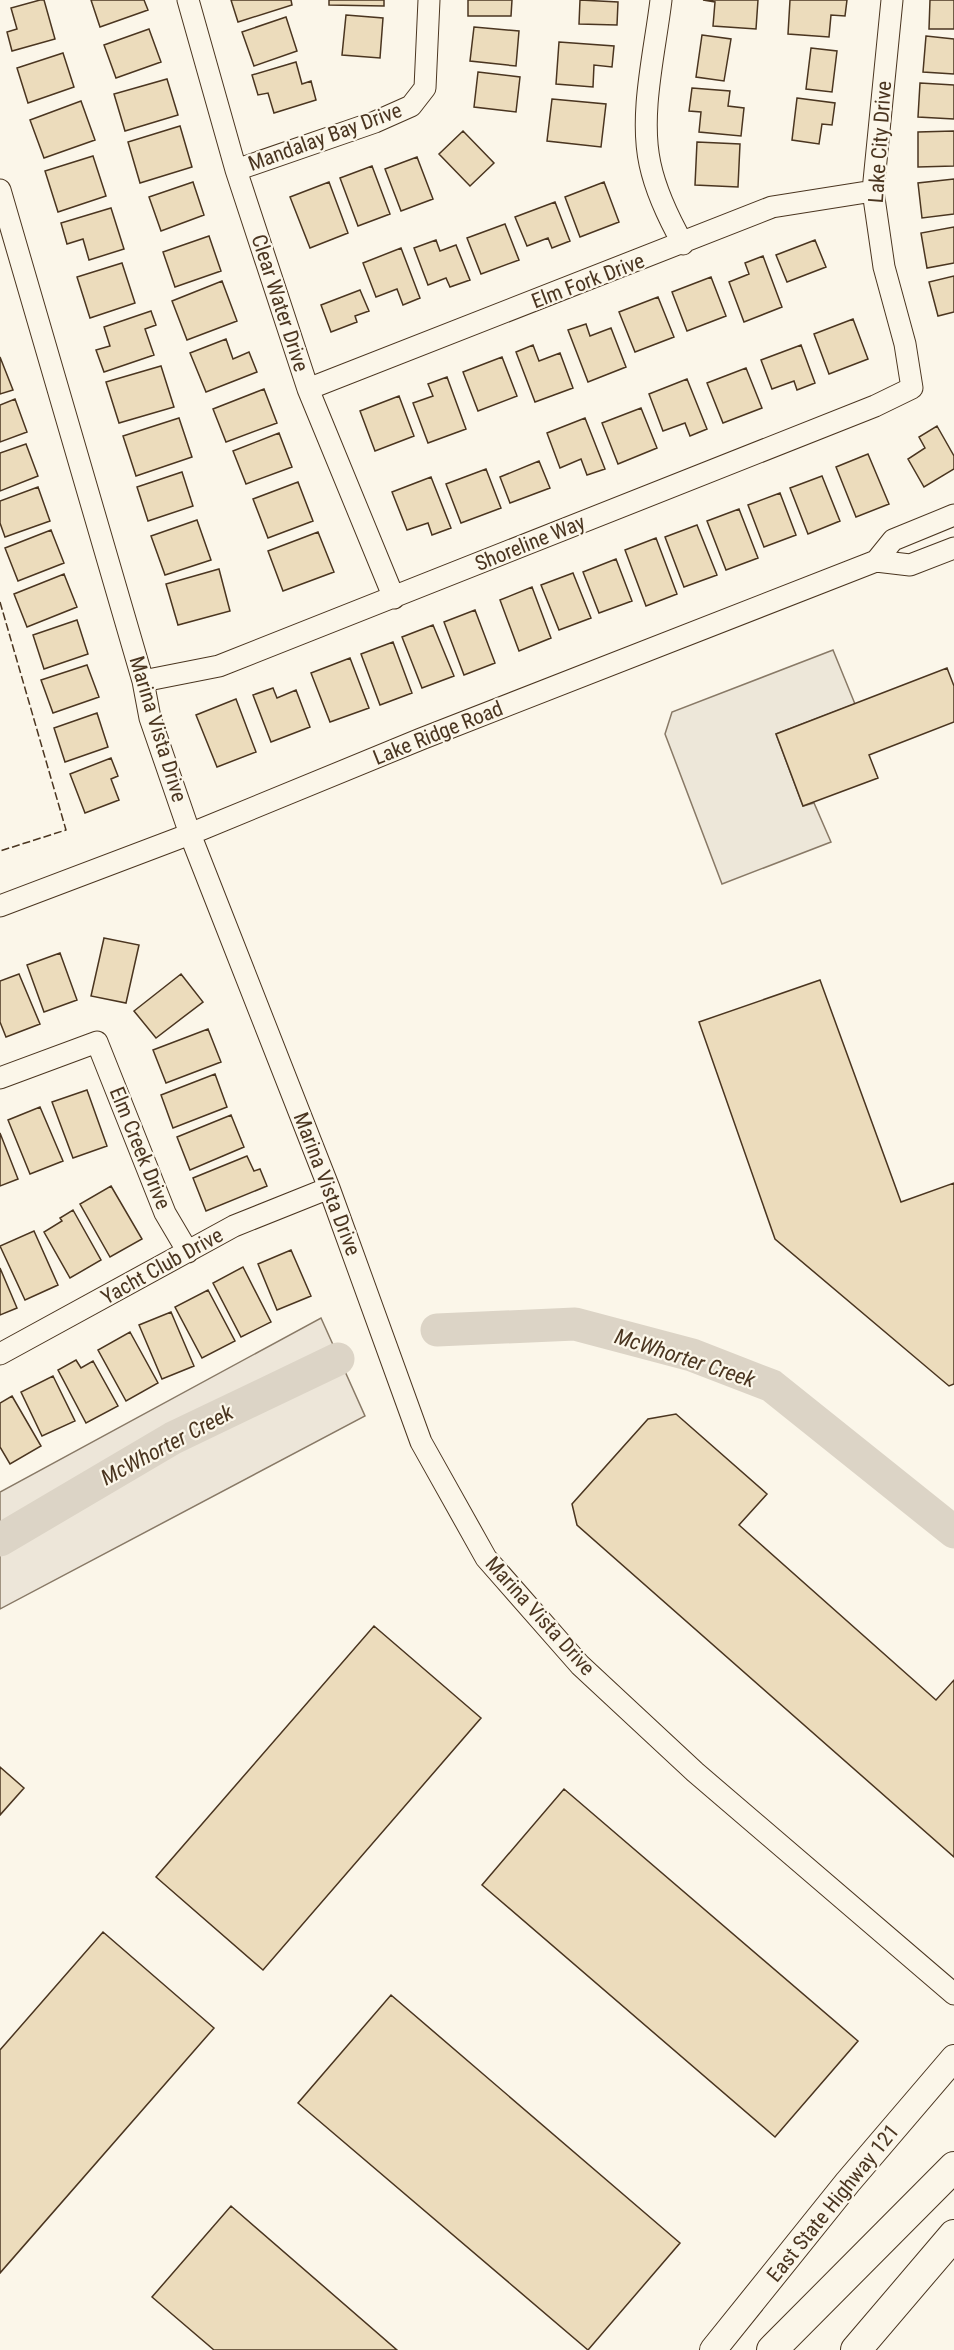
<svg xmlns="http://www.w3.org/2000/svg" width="954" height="2350" viewBox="0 0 954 2350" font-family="'Roboto Condensed',sans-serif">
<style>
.green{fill:#ede6d9;stroke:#887966;stroke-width:1.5}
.parking{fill:#ede7d9;stroke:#887966;stroke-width:1.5}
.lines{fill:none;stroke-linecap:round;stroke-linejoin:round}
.river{stroke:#dcd4c6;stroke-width:33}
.building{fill:#ecdcbc;stroke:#4a3520;stroke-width:1.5}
.minor-casing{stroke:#4a3520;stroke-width:23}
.major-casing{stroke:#4a3520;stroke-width:28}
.highway-casing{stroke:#4a3520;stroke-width:32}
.minor{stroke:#fbf6e9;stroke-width:21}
.major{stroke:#fbf6e9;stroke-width:26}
.highway{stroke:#fbf6e9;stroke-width:30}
.fence{stroke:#4a3520;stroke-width:1.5;stroke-dasharray:8 3;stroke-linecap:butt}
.labels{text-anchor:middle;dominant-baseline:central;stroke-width:4.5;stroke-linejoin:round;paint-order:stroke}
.street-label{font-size:21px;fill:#4a3520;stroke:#fbf6e9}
.water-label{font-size:22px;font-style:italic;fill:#4a3520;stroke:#fbf6e9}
</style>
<rect width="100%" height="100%" fill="#fbf6e9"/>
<path class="green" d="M321,1318l44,98 -365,193v-117z"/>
<path class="parking" d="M833,650l22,54 -79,30 27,72 11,-3 17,39 -109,42 -57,-150 7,-22z"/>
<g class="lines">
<path class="river" d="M437,1330l138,-6 117,31 80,31 182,146
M0,1540l173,-102 165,-79"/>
</g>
<path class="building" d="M40,0h4l11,39 -43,12 -5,-19 10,-3 -6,-21z
M91,0h53l4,10 -48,17z
M231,0h60l1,5 -54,17z
M329,0h55v6l-55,-1z
M468,0h44l-1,16h-43z
M580,0l38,2 -1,23 -38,-1z
M703,0h55l-2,29 -43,-3 2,-24z
M790,0h57l-2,16 -14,-1 -2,22 -41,-3z
M930,0h24v29h-25z
M346,15l37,3 -3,40 -38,-3z
M286,17l11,34 -43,15 -12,-34z
M474,27l45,4 -3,35 -46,-5z
M149,29l12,33 -45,16 -12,-33z
M702,35l29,4 -7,42 -28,-4z
M926,36l28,3v35l-31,-2z
M559,42l55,4 -2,21 -18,-2 -1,22 -37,-3z
M811,48l26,3 -5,41 -26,-3z
M63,53l11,34 -46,16 -11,-35z
M296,62l6,22 9,-3 5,19 -42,13 -6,-20 -10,2 -6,-20z
M478,72l42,5 -4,35 -42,-5z
M167,79l11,36 -53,16 -11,-37z
M920,83l34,2v34l-36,-2z
M692,88l38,3 -2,15 16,2 -3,28 -42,-4 2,-20 -12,-1z
M797,98l38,5 -3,22 -10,-1 -3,20 -27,-4z
M552,99l54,5 -5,43 -54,-6z
M81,101l14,39 -51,18 -14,-38z
M180,126l12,41 -52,16 -12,-41z
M463,131l31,32 -24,23 -31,-32z
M954,131v35l-36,1v-35z
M697,142l43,2 -2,43 -43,-2z
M93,156l13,40 -48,16 -13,-41z
M417,157l16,42 -32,12 -16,-42z
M372,166l18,48 -32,12 -18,-48z
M954,179v35l-32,4 -4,-35z
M193,182l11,33 -43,16 -12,-34z
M329,182l19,51 -38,15 -20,-51z
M604,182l15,40 -39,15 -15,-40z
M555,202l15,39 -18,7 -4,-10 -21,8 -12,-29z
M111,208l13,41 -35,11 -6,-21 -16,5 -6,-21z
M505,224l14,36 -38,14 -14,-36z
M954,227v36l-27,5 -6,-35z
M209,236l12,35 -46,16 -12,-35z
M436,240l4,11 16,-6 14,35 -20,7 -4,-9 -18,7 -14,-37z
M815,240l11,27 -39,15 -11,-27z
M401,248l19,50 -17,7 -6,-16 -21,8 -13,-34z
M763,256l19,51 -38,15 -15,-40 20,-8 -4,-11z
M122,263l13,40 -45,15 -13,-41z
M954,276v36l-16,4 -9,-34z
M711,277l15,39 -39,15 -15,-39z
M222,281l15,40 -50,19 -15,-39z
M360,290l9,21 -14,5 2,6 -26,10 -10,-27z
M658,297l16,40 -39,15 -16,-40z
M151,311l5,14 -11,4 9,26 -50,17 -8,-22 14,-4 -6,-19z
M853,319l15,40 -39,15 -15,-40z
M586,324l4,12 21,-8 15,39 -38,15 -20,-52z
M226,339l7,20 16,-7 8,20 -51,20 -16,-39z
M533,345l6,16 21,-8 13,35 -38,14 -19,-50z
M801,345l14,38 -18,7 -3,-9 -22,8 -11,-29z
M0,357l13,33 -13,4z
M502,357l15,39 -39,15 -15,-39z
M161,366l13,41 -55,16 -13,-41z
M746,368l16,40 -39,15 -16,-40z
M447,377l19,52 -38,14 -15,-40 20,-7 -5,-12z
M687,379l20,50 -17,7 -5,-13 -22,8 -14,-37z
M264,389l13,34 -51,19 -13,-33z
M399,396l15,40 -39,15 -15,-40z
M15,399l12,33 -27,10v-37z
M641,408l16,40 -39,16 -16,-41z
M179,418l13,39 -56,19 -13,-40z
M585,418l20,51 -18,6 -6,-16 -21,9 -13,-35z
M937,426l17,30v13l-30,18 -16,-28 17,-11 -6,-11z
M279,433l13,34 -46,17 -13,-33z
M26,444l12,32 -38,15v-38z
M868,454l21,50 -33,13 -20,-50z
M539,461l11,27 -40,15 -10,-26z
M486,469l15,39 -40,15 -15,-39z
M182,472l11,34 -45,15 -11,-34z
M822,476l18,45 -32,13 -18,-46z
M431,477l20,51 -19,7 -4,-12 -21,7 -15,-38z
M298,482l15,39 -45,17 -15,-39z
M38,487l12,34 -45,16 -5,-14v-22z
M780,493l16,42 -32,12 -16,-42z
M739,509l19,49 -32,12 -19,-49z
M197,520l14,40 -46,15 -14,-39z
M697,525l20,50 -33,12 -19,-50z
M51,530l13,33 -46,18 -13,-33z
M318,532l16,40 -51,19 -15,-40z
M656,538l21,56 -31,12 -21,-56z
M616,559l16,42 -33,12 -16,-41z
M219,569l11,42 -52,14 -12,-41z
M573,573l18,45 -32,12 -18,-45z
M64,574l13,33 -50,20 -13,-33z
M532,587l19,51 -32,13 -19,-51z
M475,610l20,53 -31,12 -20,-53z
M77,620l11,34 -44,15 -11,-34z
M433,625l21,51 -32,12 -20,-51z
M393,642l19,51 -32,12 -19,-51z
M350,658l19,50 -39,14 -19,-49z
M87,665l12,32 -46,16 -12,-33z
M947,668l7,18v36l-85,33 9,23 -75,28 -27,-72z
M273,688l4,10 19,-8 14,37 -39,15 -18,-47z
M236,699l20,53 -39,15 -21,-52z
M97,713l11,34 -43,15 -11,-34z
M111,758l7,18 -7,3 8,21 -34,13 -15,-39z
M104,938l35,7 -13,58 -35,-7z
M60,953l17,47 -33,12 -17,-47z
M19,974l21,50 -34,13 -6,-15v-41z
M181,974l22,28 -47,36 -22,-27z
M820,980l81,222 53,-19v201l-5,2 -174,-147 -76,-217z
M208,1029l13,33 -55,21 -13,-33z
M215,1074l12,33 -54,21 -12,-33z
M87,1090l20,56 -34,12 -21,-56z
M40,1107l23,54 -33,13 -22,-54z
M231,1115l13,32 -54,23 -13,-33z
M0,1133l18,46 -18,7z
M247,1156l7,15 6,-2 7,17 -61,25 -13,-33z
M111,1186l31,53 -32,18 -30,-53z
M73,1210l28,50 -31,18 -26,-46 18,-11 -2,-3z
M34,1231l24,54 -33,15 -25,-54z
M291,1250l20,46 -34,14 -19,-46z
M243,1267l28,55 -30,15 -28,-54z
M0,1268l17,40 -17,7z
M208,1290l27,51 -33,17 -27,-51z
M171,1312l23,54 -32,13 -23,-54z
M130,1332l28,51 -32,18 -28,-51z
M76,1360l5,8 12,-7 25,45 -32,17 -28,-53z
M53,1376l22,45 -33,15 -21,-44z
M12,1396l29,50 -31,18 -10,-17v-44z
M676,1414l91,80 -28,31 197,175 18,-20v177l-377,-332 -5,-21 76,-85z
M374,1626l107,92 -218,252 -107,-93z
M0,1767l24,21 -24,27z
M564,1789l294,252 -83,96 -293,-252z
M103,1932l111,96 -214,245v-223z
M391,1995l289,248 -92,107 -290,-247z
M231,2206l166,144h-183l-62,-53z"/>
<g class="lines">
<defs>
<path id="minor" d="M188,0l48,170 72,219 86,209
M661,0c-6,51 -22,114 -11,164 6,28 19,55 33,80
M236,170l139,-48 36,-16 14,-18 4,-88
M0,190l143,491 7,37 40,116 139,354 92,254 65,116 94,107 115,107 259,222
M308,389l464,-182 101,-16
M876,561l17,-21 61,-25
M143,681l76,-15 656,-260 37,-18 -7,-44 -21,-77 -11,-76 19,-191
M0,906l190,-72 231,-95 455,-178 34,4 44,-17
M0,1078l97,-36 68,171 23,39
M0,1354l234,-128 95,-38"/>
<path id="major" d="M713,2350l135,-168 106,-124"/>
<path id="highway" d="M772,2350l182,-183
M856,2350l98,-115"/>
</defs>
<use href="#minor" class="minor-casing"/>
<use href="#major" class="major-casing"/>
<use href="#highway" class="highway-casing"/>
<use href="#minor" class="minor"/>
<use href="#major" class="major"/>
<use href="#highway" class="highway"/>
<path class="fence" d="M0,602l66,228 -66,21"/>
</g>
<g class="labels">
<g class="street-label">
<text transform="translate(325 137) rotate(-20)">Mandalay Bay Drive</text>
<text transform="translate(880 142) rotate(-86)">Lake City Drive</text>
<text transform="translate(588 281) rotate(-21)">Elm Fork Drive</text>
<text transform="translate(280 303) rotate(72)">Clear Water Drive</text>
<text transform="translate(530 543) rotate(-22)">Shoreline Way</text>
<text transform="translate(158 729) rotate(73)">Marina Vista Drive</text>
<text transform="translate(438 733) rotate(-22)">Lake Ridge Road</text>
<text transform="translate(140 1148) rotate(68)">Elm Creek Drive</text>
<text transform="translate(327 1184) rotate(69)">Marina Vista Drive</text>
<text transform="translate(162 1266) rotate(-29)">Yacht Club Drive</text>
<text transform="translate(540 1616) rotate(48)">Marina Vista Drive</text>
<text transform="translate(833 2203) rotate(-51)">East State Highway 121</text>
</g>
<g class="water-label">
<text transform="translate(685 1358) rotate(18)">McWhorter Creek</text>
<text transform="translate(167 1445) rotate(-28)">McWhorter Creek</text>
</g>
</g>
</svg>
